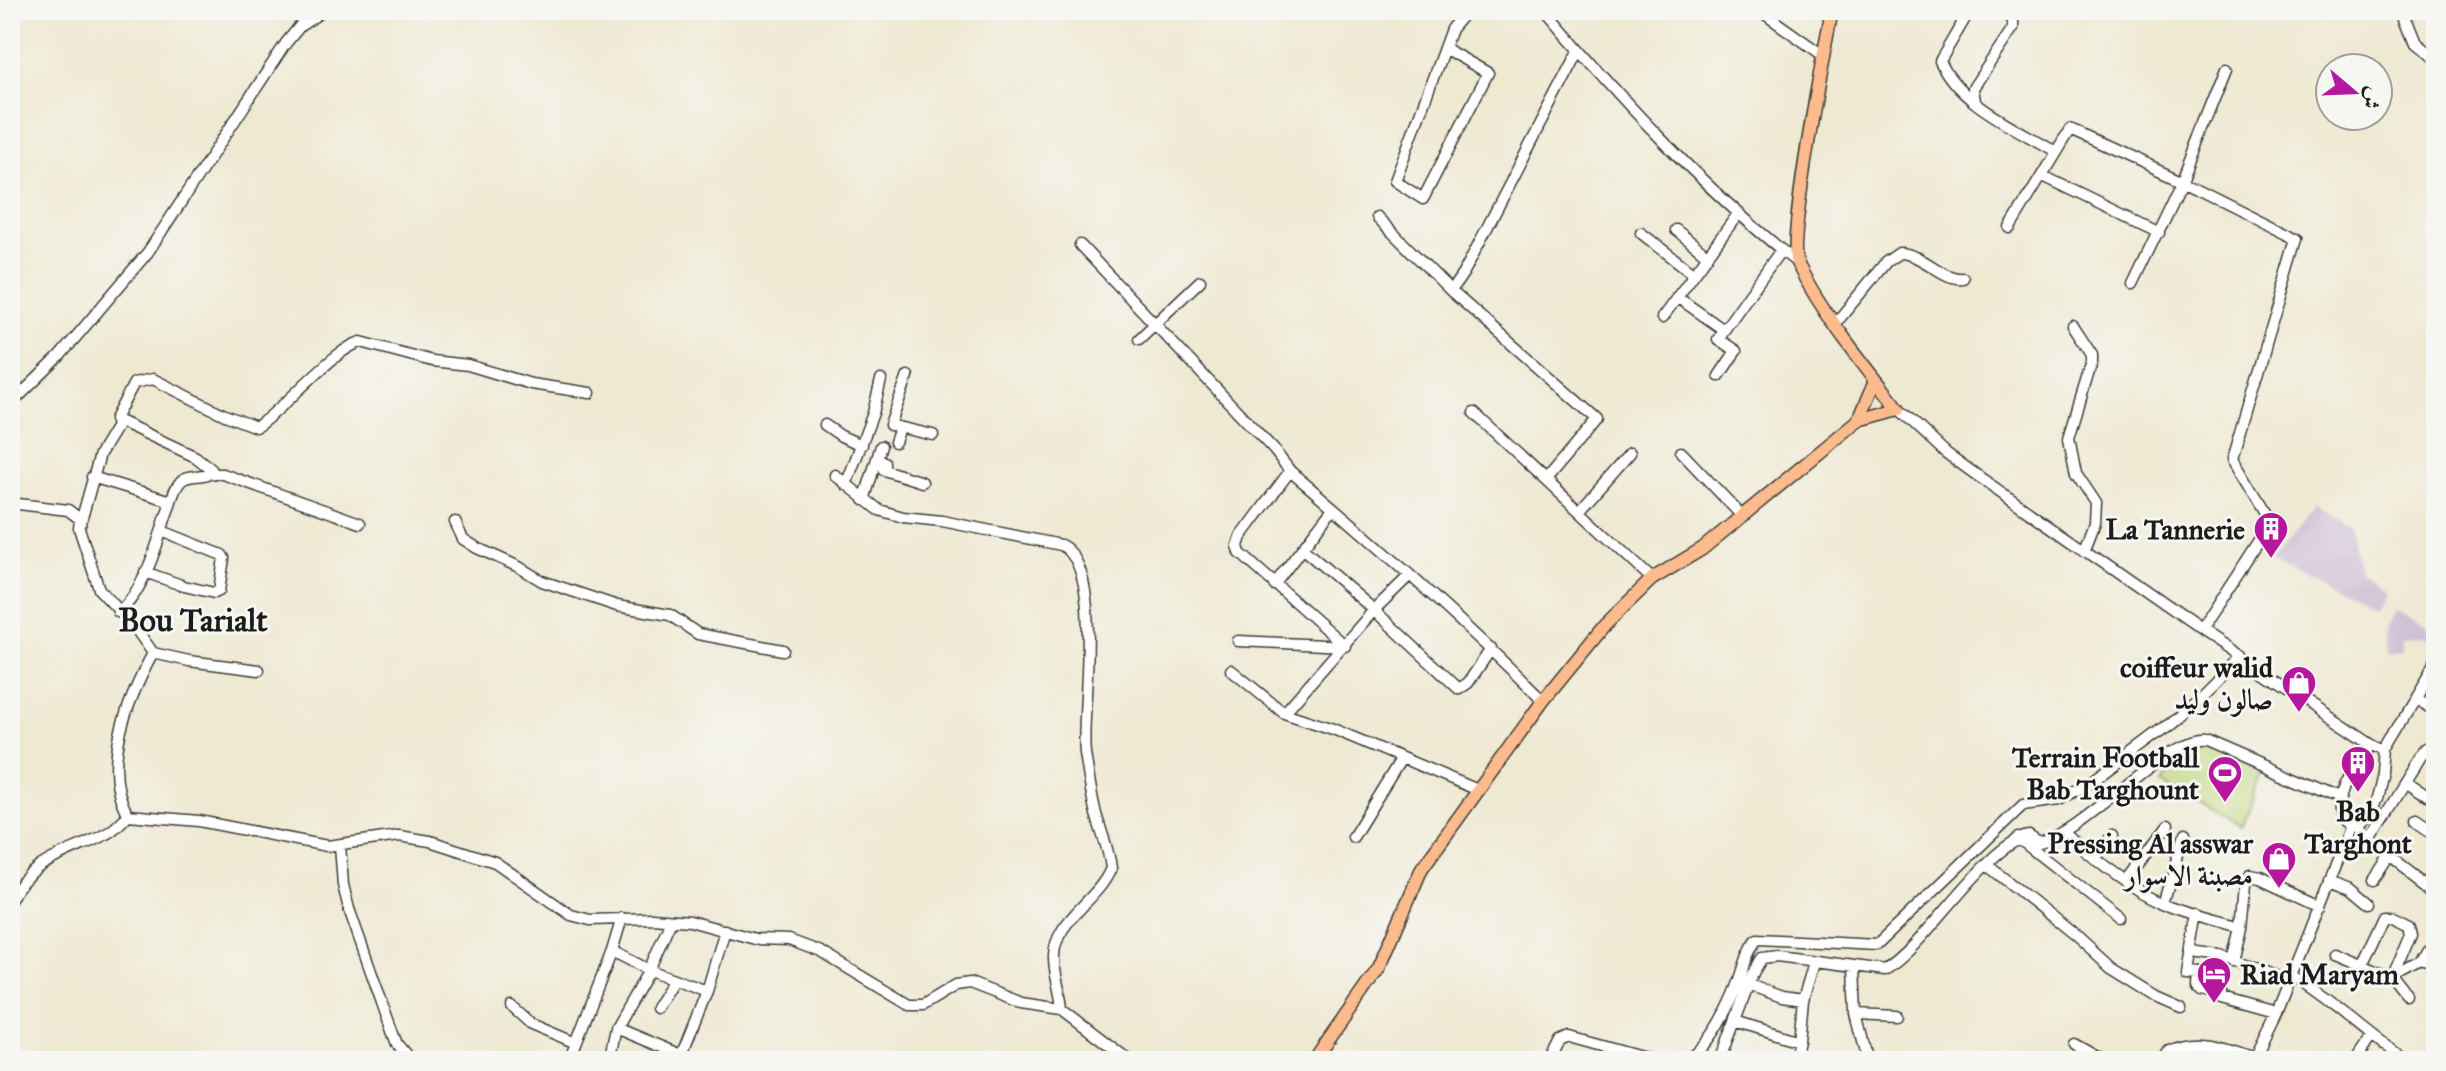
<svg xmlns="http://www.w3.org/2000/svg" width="2446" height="1071" viewBox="0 0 2446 1071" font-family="'IM FELL Great Primer',Amiri,serif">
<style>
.industrial{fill:#ccbed4}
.green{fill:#bed478;stroke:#6d784a;stroke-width:2}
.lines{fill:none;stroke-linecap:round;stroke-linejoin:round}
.minor-casing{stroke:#3c3b37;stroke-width:13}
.major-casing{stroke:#3c3b37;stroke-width:15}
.minor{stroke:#fff;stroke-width:10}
.major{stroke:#fbbb8c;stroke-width:12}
.labels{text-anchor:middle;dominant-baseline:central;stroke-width:6;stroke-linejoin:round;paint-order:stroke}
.poi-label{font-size:28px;font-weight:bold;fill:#1c1c1c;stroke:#f6f6f2;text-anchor:end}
.quarter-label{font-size:32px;font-weight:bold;fill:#1c1c1c;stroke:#f6f6f2}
</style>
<rect width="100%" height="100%" fill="#f6f6f2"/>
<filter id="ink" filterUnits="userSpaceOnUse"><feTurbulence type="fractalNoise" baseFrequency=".0125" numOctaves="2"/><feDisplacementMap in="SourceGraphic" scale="16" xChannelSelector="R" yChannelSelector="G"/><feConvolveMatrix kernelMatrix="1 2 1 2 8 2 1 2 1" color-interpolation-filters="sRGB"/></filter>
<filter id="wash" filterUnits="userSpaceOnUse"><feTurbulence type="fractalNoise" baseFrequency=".006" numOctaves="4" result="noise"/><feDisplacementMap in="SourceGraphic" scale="32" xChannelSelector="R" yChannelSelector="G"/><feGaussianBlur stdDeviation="1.8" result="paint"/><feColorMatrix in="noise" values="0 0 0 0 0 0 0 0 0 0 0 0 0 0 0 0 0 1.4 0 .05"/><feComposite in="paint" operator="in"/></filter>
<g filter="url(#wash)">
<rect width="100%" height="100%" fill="#efe9d2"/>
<path class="industrial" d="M2313,507l37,21 9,45 23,15 -9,18 -100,-48z
M2391,605l44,20 -4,11 -10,-3 -19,1v13l-16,1 -2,-29z"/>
<path class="green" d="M2196,743l70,29 -26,56 -81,-48z"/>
</g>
<g filter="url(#ink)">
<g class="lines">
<defs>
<path id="minor" d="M1545,10c77,91 157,177 250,251
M1759,10l65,46
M1970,10l-30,51c20,44 77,67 116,91
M2402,10l13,32 21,17
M1444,48l44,25 -65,126 -28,-18 56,-152 16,-19
M1975,101l-2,-13 40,-60v-8l-12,-10
M2043,176l116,56
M1377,217l74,74 146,128 -51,61
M2010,228l60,-99 124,57 104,52 -66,222 38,63 -70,108
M1676,230l31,25
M1641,233l53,41
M1080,245l194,205 16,21c87,73 172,149 253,230
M2133,283l49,-102 45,-113
M1451,291l13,-19 115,-221
M1677,297l47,33 57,-80
M1662,318l76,-104
M1835,324l51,-62 13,-9c24,0 44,28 64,25
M2073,326l19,29v7l-23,75 7,36 20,30 -1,20 -11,28
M1139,339l61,-58
M908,376l-18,49 43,10
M1719,376l17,-25 -18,-12 6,-9
M10,405l49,-48 89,-105 138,-209 14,-17 24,-16
M1899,409l47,44 29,21 225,157 172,114 13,4
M1474,413l178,166
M115,419l19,-36 19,-4 72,36 31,12c29,-18 77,-78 105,-85l71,19 36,4 63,19 59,9
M825,425l16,11 21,9
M895,442l5,-14
M1681,452l62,65
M878,460l6,2v8l38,12
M1290,471l-49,66 -3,9 2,7 105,93
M835,475l44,35 24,7 39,4 119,24c45,22 19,164 24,208 3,20 6,41 11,61 5,18 13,35 15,54 -12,32 -58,53 -57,90 0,17 7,34 8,51
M92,477l79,24
M846,485l27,-72 8,-33
M864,500l17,-54
M10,503l58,7 12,9 -1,9 20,61 37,40 17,24 36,8 70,9
M1580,510l50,-57
M455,522l8,17 14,9 42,19 23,14 75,25 53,9 28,19 85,16
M80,525l20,-71 17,-28 -2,-7 81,38 15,12 2,3 -4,1
M1303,549l71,61 85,79 9,-6 23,-34
M145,572l39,14 30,7 5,-2 5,-33 -2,-3 -60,-24
M1274,585l59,-77
M118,612c24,-16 40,-69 48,-96 4,-10 7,-27 15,-35 8,-8 21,-3 28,-8l14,1 137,49
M1238,641l107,5
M153,653c-24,45 -54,112 -25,162l71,6 128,25 72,-10 31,5 65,21 76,53 19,5 62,-2 38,3 65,18 34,1 32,12 88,53h14l33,-20 14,-2 51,20 41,6 68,52
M1231,670l53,43 49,16 145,61
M2416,700l20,12
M1284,713l90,-103 36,-35
M2385,749l51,-85
M2405,783l31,21
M2344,786l8,-16 20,-25
M2343,790c-6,14 -7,28 8,36l11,-2 13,-21
M2377,798l6,-24 2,-25
M2417,821l19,13
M2357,827l13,13 50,-81 6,-7 10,-4
M2065,833c28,25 63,54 98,69 25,11 53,17 79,25
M1353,837l48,-78
M2018,838l103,81
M2370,840l66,51
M340,845l3,40 6,24 43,122 5,13 14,17
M2096,857l16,-21
M1987,865l89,71 35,32 45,28 25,11
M2329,880l22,8 18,15
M2375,880l16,-24
M2127,881l38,-51
M10,901c19,-41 58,-47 94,-66 10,-4 17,-13 24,-20
M2165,903l18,-63
M2198,913l-10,59 11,1 -1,12 4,5 20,4v5l54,15
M612,951l37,19 58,21
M2193,953l29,4 67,24
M2335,954l57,24 27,-15 17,5
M2234,962l8,-35 4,-44 4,-7 10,2 60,28
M2419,963l17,-29
M2362,965l23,-49h8l16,8 2,9 -19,45 17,22
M1854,967l2,47 12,47
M2291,976c39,23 72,56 110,82l-2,3
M1749,985l33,12 21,3
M512,1007l19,17 45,19
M656,1008l18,-29
M1856,1014l41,2
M1735,1021l64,20
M616,1028l65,27
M2074,1044l30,17
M569,1061l43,-110 10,-33
M609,1061l7,-33 33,-58 22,-50
M679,1061l28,-70 18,-61
M1550,1061l10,-20 9,-4 87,24
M1686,1061c23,-14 40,-47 50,-71 8,-18 9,-35 21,-51l120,6 146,-140 36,-5 32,-18 72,-54 38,-33 39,-39
M1720,1061l33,-88 9,-15 15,-2 108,14c42,-25 102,-127 144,-134l10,7c44,-10 132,-110 166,-103l134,58
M1794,1061l5,-20 4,-41 11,-38
M2160,1061l7,-11c31,-14 58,-2 87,8
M2253,1061l23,-47 75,-188
M2355,1061l16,-24"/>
<path id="major" d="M1859,420l17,-40
M1314,1061l65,-93 43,-100 121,-167 62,-76 47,-46 50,-30 157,-129 40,-11c-36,-46 -76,-94 -102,-146 -10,-20 28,-217 35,-253"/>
</defs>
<use href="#minor" class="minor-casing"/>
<use href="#major" class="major-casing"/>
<use href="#minor" class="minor"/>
<use href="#major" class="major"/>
</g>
</g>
<defs>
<symbol id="building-pin" viewBox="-11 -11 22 30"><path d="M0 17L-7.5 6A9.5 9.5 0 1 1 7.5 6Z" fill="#b5179e" stroke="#f6f6f2"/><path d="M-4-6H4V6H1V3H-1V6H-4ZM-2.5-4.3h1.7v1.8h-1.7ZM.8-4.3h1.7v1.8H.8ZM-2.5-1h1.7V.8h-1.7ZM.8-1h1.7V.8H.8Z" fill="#fff"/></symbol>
<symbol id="shop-pin" viewBox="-11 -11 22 30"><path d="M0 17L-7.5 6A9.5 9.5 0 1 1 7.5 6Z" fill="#b5179e" stroke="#f6f6f2"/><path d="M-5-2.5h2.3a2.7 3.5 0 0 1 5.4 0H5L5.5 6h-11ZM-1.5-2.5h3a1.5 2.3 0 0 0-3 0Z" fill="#fff"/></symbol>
<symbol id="stadium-pin" viewBox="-11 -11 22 30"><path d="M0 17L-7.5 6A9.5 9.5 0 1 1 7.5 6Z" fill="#b5179e" stroke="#f6f6f2"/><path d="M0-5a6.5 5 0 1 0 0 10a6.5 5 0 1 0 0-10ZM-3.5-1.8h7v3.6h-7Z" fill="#fff"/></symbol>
<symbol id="hotel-pin" viewBox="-11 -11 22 30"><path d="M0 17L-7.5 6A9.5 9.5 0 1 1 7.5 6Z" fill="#b5179e" stroke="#f6f6f2"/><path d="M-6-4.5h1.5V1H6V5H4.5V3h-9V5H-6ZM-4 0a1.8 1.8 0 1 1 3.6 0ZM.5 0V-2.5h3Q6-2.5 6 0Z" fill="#fff"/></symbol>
</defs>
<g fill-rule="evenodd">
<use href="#building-pin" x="2251" y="509" width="40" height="54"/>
<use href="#shop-pin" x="2279" y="663" width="40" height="54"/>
<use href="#building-pin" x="2338" y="743" width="40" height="54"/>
<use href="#stadium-pin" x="2205" y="753" width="40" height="54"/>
<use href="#shop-pin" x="2259" y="839" width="40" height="54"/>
<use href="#hotel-pin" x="2194" y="954" width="40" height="54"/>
</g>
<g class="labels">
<g class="poi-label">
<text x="2245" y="529">La Tannerie</text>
<text x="2273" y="667">coiffeur walid<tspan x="2273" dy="32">صالون وليد</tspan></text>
<text x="2199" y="757">Terrain Football<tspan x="2199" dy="32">Bab Targhount</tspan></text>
<text x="2358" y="811" text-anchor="middle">Bab<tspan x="2358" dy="32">Targhont</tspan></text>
<text x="2253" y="843">Pressing Al asswar<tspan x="2253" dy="32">مصبنة الاسوار</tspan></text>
<text x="2240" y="974" text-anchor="start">Riad Maryam</text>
</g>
<g class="quarter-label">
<text x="193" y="620">Bou Tarialt</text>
</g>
</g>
<rect width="2446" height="1071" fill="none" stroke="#f6f6f2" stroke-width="40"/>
<g transform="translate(2354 92) rotate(109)"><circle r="38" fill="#f6f6f2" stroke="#9f9f9c" stroke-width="2"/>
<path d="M0-6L14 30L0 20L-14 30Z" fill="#b5179e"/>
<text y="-12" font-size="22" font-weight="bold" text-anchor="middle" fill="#1c1c1c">ش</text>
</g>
</svg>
